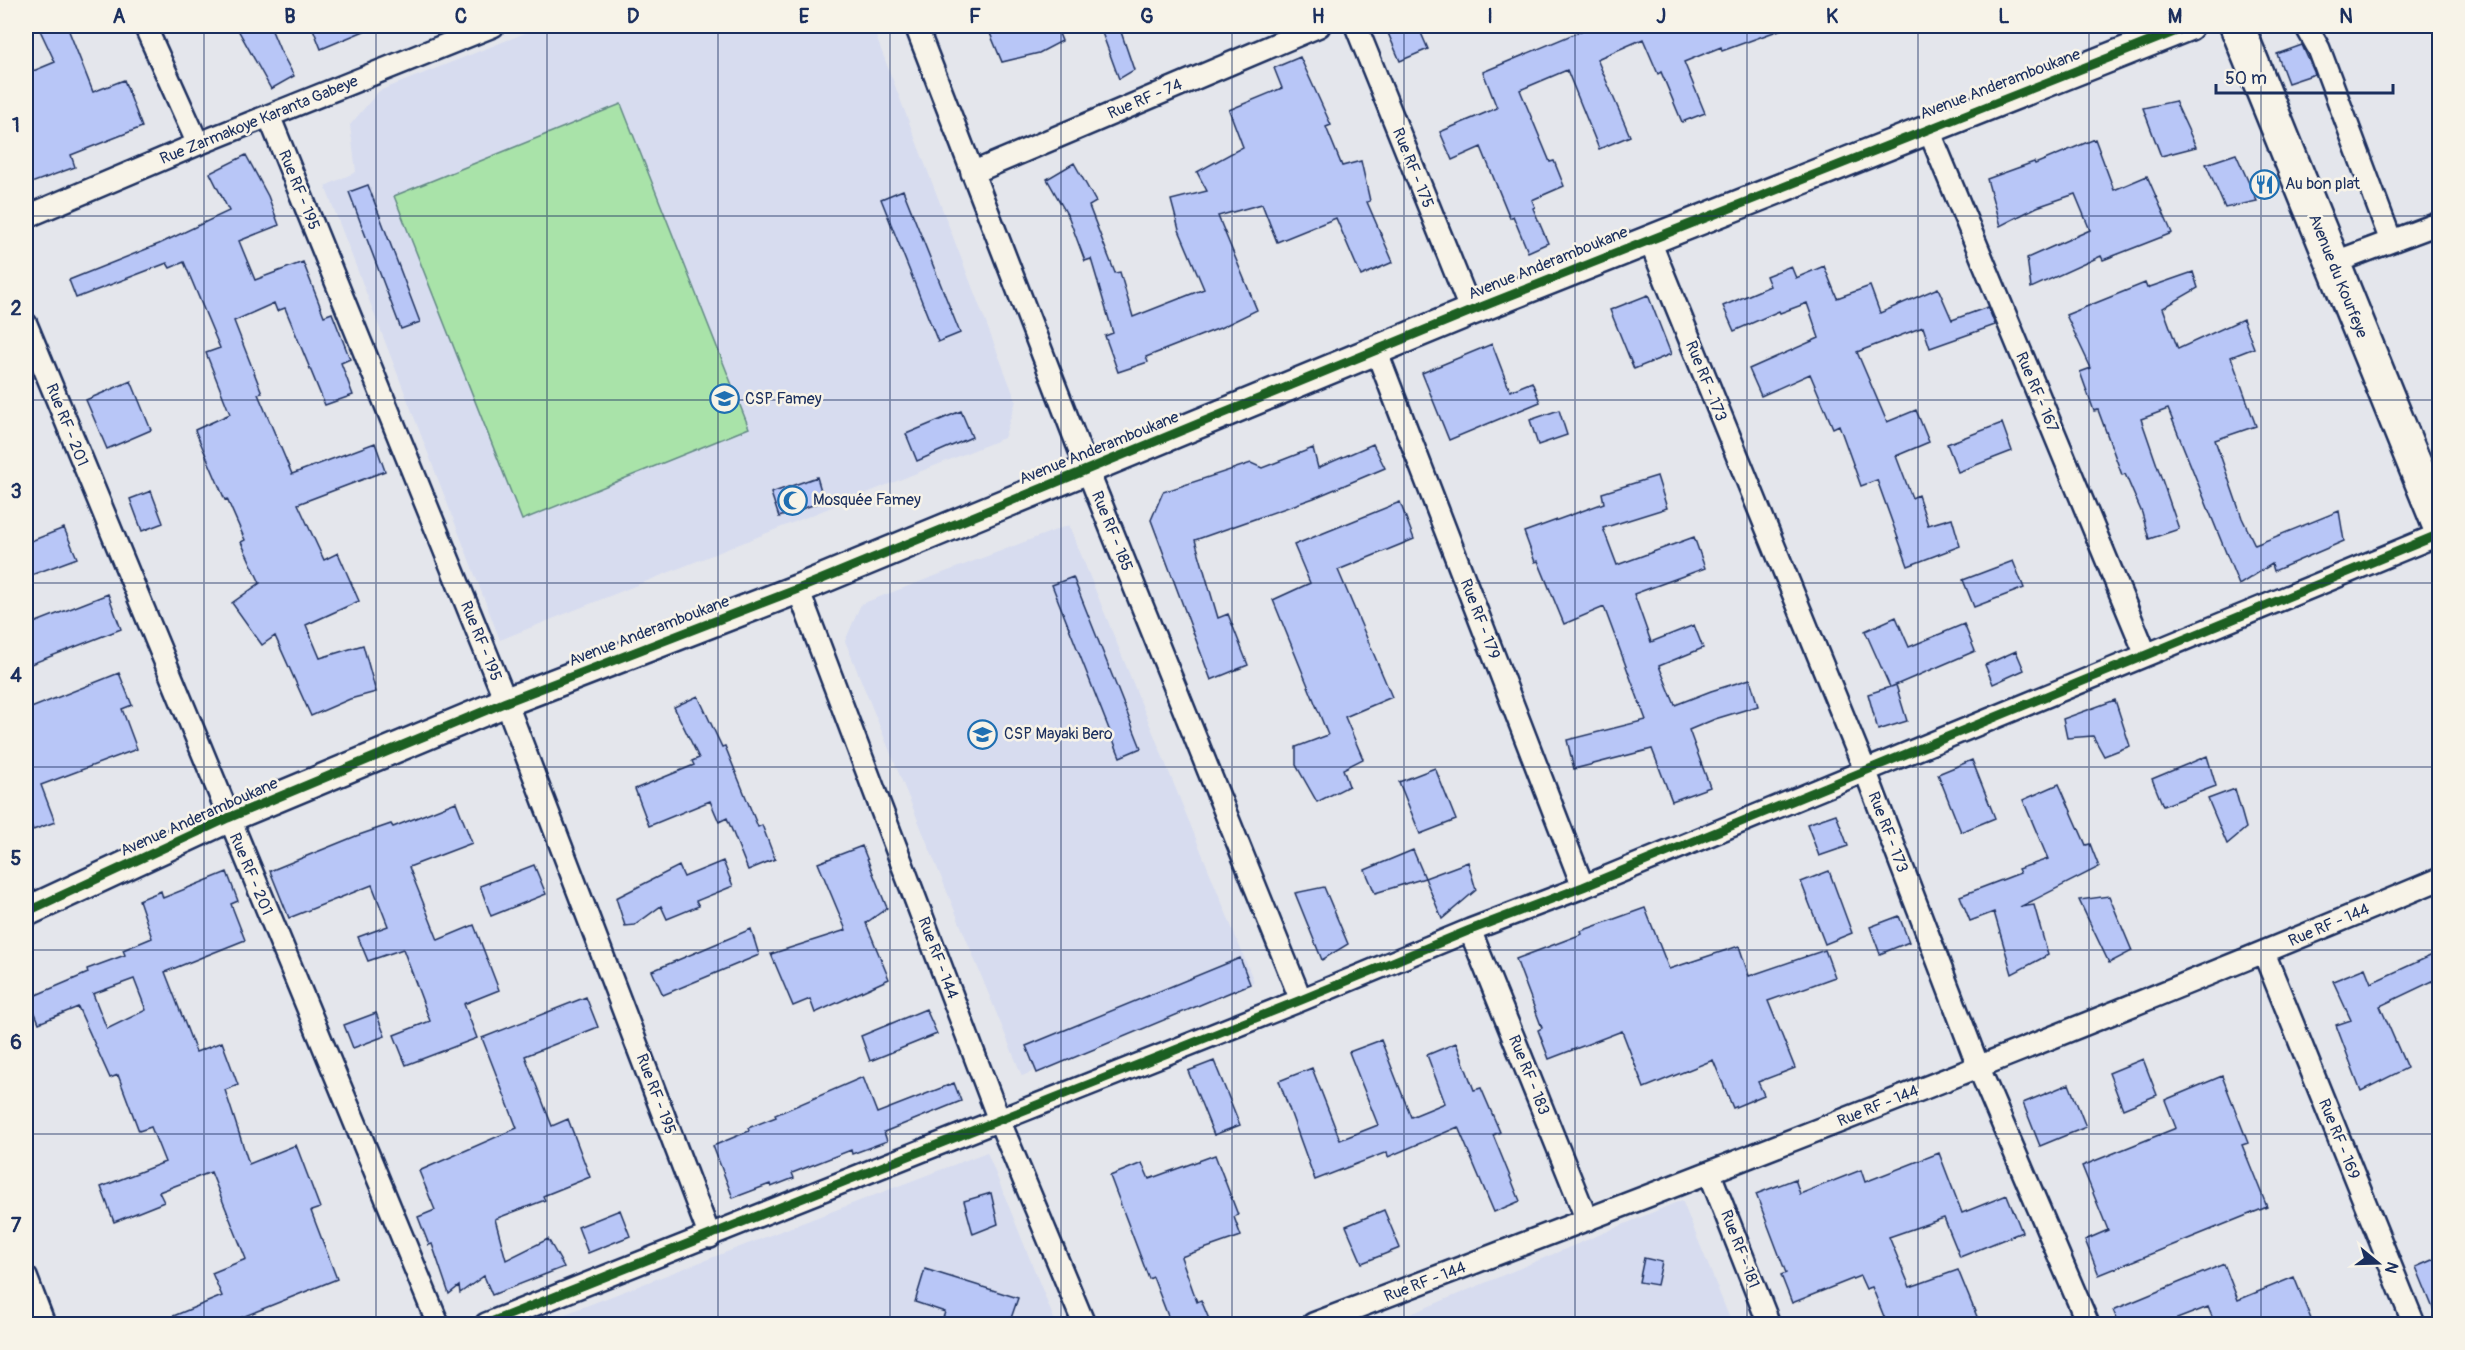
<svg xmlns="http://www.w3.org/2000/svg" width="2465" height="1350" viewBox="0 0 2465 1350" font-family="Pangolin,sans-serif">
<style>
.built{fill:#d7dcef}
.green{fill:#a9e3a9;stroke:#628984;stroke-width:1.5}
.building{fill:#b8c6f7;stroke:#1b2f5e;stroke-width:1.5;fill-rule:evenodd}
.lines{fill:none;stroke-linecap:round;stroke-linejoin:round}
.street-casing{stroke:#1b2f5e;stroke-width:26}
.secondary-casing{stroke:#1b2f5e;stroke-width:33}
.primary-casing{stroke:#1b2f5e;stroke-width:38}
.street{stroke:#f7f3e8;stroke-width:21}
.secondary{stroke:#f7f3e8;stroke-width:28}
.primary{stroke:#f7f3e8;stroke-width:33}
.cycleway-casing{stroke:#f7f3e8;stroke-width:13}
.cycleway{stroke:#1b5e20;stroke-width:9}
.grid{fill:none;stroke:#1b2f5e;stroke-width:1.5;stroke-opacity:0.55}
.labels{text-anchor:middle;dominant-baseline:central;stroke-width:5;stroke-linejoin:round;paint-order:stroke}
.street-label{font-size:16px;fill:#1b2f5e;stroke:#f7f3e8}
.poi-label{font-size:16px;fill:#1b2f5e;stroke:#f7f3e8;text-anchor:start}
.neatline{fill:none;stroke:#1b2f5e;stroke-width:2}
.grid-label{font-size:20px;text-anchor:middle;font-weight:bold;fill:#1b2f5e}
</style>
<rect width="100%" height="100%" fill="#e4e6ec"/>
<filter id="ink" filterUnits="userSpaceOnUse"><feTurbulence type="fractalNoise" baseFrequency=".0167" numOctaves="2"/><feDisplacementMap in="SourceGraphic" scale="12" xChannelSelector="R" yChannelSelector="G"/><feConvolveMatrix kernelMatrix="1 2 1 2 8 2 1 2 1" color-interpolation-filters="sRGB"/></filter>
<g filter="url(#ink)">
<path class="built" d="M543,26h329l144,375 -12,37 -504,202 -175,-454 31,-14 -6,-47 29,-34z
M1069,525l185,457 -232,94 -177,-435 16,-37z
M987,1152l69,172h-517z
M1682,1200l50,124h-345z"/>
<path class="green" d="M621,104l128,324 -227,92 -128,-324z"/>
<path class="building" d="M38,26h29l26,66 31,-12 18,47 -71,28 4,12 -49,18v-111l29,-12z
M236,26h34l10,24 14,26 -23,13z
M312,26h64l-55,23z
M987,26h69l6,15 -23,12 -37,9z
M1112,26h7l15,44 -15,9 -18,-49z
M1385,26h33l10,23 -28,12z
M1593,26h191l1,2 -63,23 -1,-4 -37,15 21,51 -23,9 -21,-50 -3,2 -15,-35 -46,20 33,77 -31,13 -32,-79 -47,20 30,72 4,-1 10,25 -32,14 3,7 -2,1 15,35 -20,9 -15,-36 -3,2 -29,-71 -29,13 -12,-28 57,-24 -14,-36z
M2302,45l13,29 -27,9 -11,-29z
M1300,57l31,68 -5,2 16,39 19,-5 9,40 -3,1 26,60 -32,14 -25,-58 -59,24 -15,-38 -44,12 39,94 -37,18 -74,29 2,5 -30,10 -13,-36 8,-3 -22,-74 -6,2 -16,-43 -22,-39 27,-16 22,39 -7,4 26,67 5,-1 13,45 71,-28 -25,-59 -8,-30 36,-9 -10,-19 46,-25 -14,-37 53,-22 -8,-20z
M2175,101l21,46 -35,9 -18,-48z
M2095,139l19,51 33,-14 25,57 -69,27 -2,-4 -70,32 -4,-30 63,-28 -15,-36 -38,13 -37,19 -13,-47 47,-17 1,2z
M2236,154l21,47 -32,7 -19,-44z
M246,155l22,41 11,29 -40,16 16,39 48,-18 21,54 8,-3 18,46 -9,4 12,32 -28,10 -40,-97 -8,3 -3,-8 -40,18 28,72 -4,1 34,80 83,-31 10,28 -87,33 26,56 14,-7 21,48 -53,24 14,33 43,-13 13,47 -26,7 -39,17 -36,-80 -13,9 -30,-42 28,-20 -19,-41 4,-2 -18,-41 -2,1 -30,-70 35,-16 -24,-61 14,-5 -36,-86 -14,6 -3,-5 -91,35 -7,-18 90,-36 70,-33 -19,-38z
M368,185l52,137 -19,7 -52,-137z
M903,190l57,143 -22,9 -57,-143z
M1791,266l5,12 28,-12 13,32 33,-12 10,27 58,-25 14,32 36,-13 7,18 -65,23 -7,-21 -66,25 30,70 29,-12 13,32 -33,14 16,42 6,-3 10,30 24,-7 8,28 -52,20 -31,-86 -16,6 -22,-61 -6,3 -23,-54 -49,22 -12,-27 70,-31 -12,-35 -27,10 -1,-2 -45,20 -11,-25 47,-20 -4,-10z
M2193,272l5,16 -35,20 15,41 65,-30 11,29 -23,9 25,69 -41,14 27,78 13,27 84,-34 5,30 -70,30 -2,-7 -33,21 -71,-176 -27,10 38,110 -30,10 -7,-26 -17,-39 -3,1 -24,-65 -4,1 -14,-39 11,-4 -25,-53 79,-32 2,5z
M1648,295l23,59 -37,15 -24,-59z
M1492,344l18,47 22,-9 8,20 -91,38 -27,-67z
M131,381l20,49 -44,19 -21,-49z
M1559,410l8,25 -29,10 -8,-25z
M961,411l11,26 -55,24 -11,-27z
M2002,423l10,28 -54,21 -11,-28z
M1373,444l12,24 -71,30 -119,42 23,78 10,-4 20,51 -37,15 -60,-160 12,-28 88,-29 11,5 51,-20 5,20z
M1657,476l10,32 -64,20 14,37 77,-28 11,31 -71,26 17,48 43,-17 9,23 -44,18 16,39 36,-14 39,-12 8,27 -43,13 -26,11 21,57 -38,14 -20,-52 -78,20 -7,-29 79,-20 -42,-113 -40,17 -26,-63 -3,1 -11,-30 80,-29 -2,-10z
M817,477l7,24 -45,16 -8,-24z
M151,491l12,32 -21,8 -12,-32z
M1400,502l14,37 -76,31 54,127 -47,20 18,42 -20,10 6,17 -32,16 -21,-37v-18l32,-12 -55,-135 37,-17 -16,-38z
M64,528l13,30 -51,19v-34z
M2013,561l11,27 -50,19 -11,-27z
M1073,577l68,171 -21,9 -68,-172z
M108,594l13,35 -95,37v-40z
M1896,617l13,30 55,-23 11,27 -84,36 5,-2 11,36 -29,9 -10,-36 22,-7 -25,-56z
M2016,651l8,19 -31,14 -8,-19z
M119,673l13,32 -10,4 15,40 -96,36 14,37 -22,8 -7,-19v-101z
M698,696l24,51 3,-1 33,81 4,-2 13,34 -27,11 -21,-52 -8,4 -9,-21 -61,25 -14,-37 59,-24 -2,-4 7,-3 -25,-51z
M2115,700l15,46 -26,10 -11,-20 -26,2 -4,-19z
M2207,756l9,30 -53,20 -11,-27z
M1972,760l23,58 -34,14 -23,-58z
M1435,768l21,52 -36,14 -21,-52z
M2059,784l27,61 4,-1 9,23 -79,40 14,-2 14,50 -36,19 -18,-62 -24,9 -10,-25 60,-23 -2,-4 30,-10 -25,-59z
M2235,789l11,39 -19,16 -19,-45z
M456,802l16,41 -63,24 29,73 36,-15 25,65 -35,14 13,34 -71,27 -12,-30 36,-14 -27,-72 -35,12 -10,-24 30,-11 -16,-41 -83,33 -19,-47 86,-35 35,-12 2,3z
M1836,814l12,32 -29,10 -12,-32z
M862,846l25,62 -21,15 23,56 -74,34 -5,-14 -17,7 -22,-52 75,-24 -28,-67z
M1413,850l12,28 -50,15 -10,-23z
M723,861l10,25 -37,15 3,5 -32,13 -6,-13 -26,19 -10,1 -9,-28 63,-32 5,11z
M1468,862l8,28 -34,29 -17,-41z
M534,865l12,29 -55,22 -11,-30z
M1829,871l23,62 -27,11 -24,-62z
M227,872l11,29 -7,3 14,36 -80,32 31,80 26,-10 16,43 -13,5 24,74 47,-19 24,63 -9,3 26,68 -112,45h-71l68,-28 -10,-23 34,-14 -35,-87 -52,20 5,10 -50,20 -13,-35 64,-25 -14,-35 -12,4 -21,-56 -8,3 -32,-71 -39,16 -10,-25 59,-25 -1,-4 38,-14 -2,-5 29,-12 -13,-38 22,-9 2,7zM134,979l12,31 -39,19 -14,-35z
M1324,887l24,57 -26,16 -27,-67z
M2109,896l23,55 -23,12 -30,-63z
M1645,908l24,61 70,-23 10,30 76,-26 10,27 -67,24 27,67 -37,14 6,13 -31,13 -20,-48 -69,28 -22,-57 -73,28 -11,-29 4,-2 -26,-69 66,-25 -1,-3z
M1899,916l10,26 -29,12 -10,-27z
M751,929l8,26 -96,40 -11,-24z
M2439,952v26l-59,28 27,62 -46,23 -25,-66 15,-5 -18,-39 32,-13 6,15z
M1240,958l10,26 -213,89 -11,-27z
M586,997l12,30 -73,29 27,70 16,-7 22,58 -47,19 2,4 -50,19 11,41 42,-21 16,28 -72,28 -8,-19 -24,17 -1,-7 -10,8 -17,-50 -3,1 -11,-28 17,-7 -16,-39 98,-43 -35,-90z
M926,1009l11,25 -67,27 -9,-25z
M376,1013l9,23 -32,12 -9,-23z
M1381,1040l30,77 34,-14 -18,-48 29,-12 18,47 7,-2 19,44 -7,3 27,66 -26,11 -36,-85 -70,30 -1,-5 -72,28 -36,-99 33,-13 28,72 38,-15 -29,-73z
M2143,1059l14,36 -34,14 -14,-36z
M1214,1061l26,64 -26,10 -26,-64z
M2222,1076l26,67 -6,2 25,62 -168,68 -14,-35 23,-10 -26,-64 94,-38 -11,-28z
M863,1077l14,36 77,-30 7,18 -77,31 3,9 -35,13 -1,-4 -59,23 2,5 -23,9 -1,-3 -37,14 -20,-52 36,-15 -1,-3 28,-11 -1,-2z
M2069,1084l17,43 -46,19 -17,-43z
M1939,1153l23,60 45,-18 15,37 -62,25 -16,-39 -55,19 21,50 48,-17 22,54h-93l-15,-37 -6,2 -6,-13 -68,27 -11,-28 5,-2 -30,-79 39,-15 5,15 61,-24 4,12z
M1215,1155l23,60 -4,2 7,19 -60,21 16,45 4,-2 10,24h-40l-18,-47 -4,2 -39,-103 32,-13 7,16z
M991,1193l7,31 -25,10 -9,-33z
M620,1210l10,26 -42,17 -10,-26z
M1384,1210l16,38 -38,15 -16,-37z
M2439,1257v66l-23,-56z
M1644,1258l18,4 -5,23 -18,-3z
M2224,1264l14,36 56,-23 19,47h-98l-7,-17 -44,17h-45l-6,-14z
M925,1269l93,29 -9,26h-68l4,-12 -30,-10z"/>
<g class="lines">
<defs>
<path id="street" d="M145,26l53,118
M916,26l171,443 214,531
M1356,26l115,285
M2306,26l13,23 72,192
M269,116l237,586 204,535
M1928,128l218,527
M972,173l347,-147
M26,217l172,-73 295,-118
M1649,239l216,531 113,296 110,258
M2333,263l107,-40
M26,324l412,1000
M1376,350l207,537
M798,589l201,531 85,204
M1470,930l117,290
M2264,953l150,371
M1710,1174l59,150
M26,1277l18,47
M486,1324l815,-324 169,-70 113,-43 857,-353
M1313,1324c377,-143 754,-289 1127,-445"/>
<path id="secondary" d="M26,912l202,-94 278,-116 292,-113 673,-278 718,-285"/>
<path id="primary" d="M2237,26l203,501"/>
</defs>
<use href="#street" class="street-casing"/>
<use href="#secondary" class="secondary-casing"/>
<use href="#primary" class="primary-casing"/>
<use href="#street" class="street"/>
<use href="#secondary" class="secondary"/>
<use href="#primary" class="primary"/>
<defs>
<path id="cycleway" d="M26,912l202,-94 278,-116 292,-113 673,-278 718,-285
M486,1324l815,-324 169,-70 113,-43 857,-353"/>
</defs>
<use href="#cycleway" class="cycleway-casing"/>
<use href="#cycleway" class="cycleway"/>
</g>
</g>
<path class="grid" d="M204,26v1298M376,26v1298M547,26v1298M718,26v1298M890,26v1298M1061,26v1298M1232,26v1298M1404,26v1298M1575,26v1298M1747,26v1298M1918,26v1298M2089,26v1298M2261,26v1298M26,216h2414M26,400h2414M26,583h2414M26,767h2414M26,950h2414M26,1134h2414"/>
<defs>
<symbol id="restaurant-ring" viewBox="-11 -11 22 22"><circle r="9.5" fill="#f7f3e8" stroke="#1f6fb2" stroke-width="1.5"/><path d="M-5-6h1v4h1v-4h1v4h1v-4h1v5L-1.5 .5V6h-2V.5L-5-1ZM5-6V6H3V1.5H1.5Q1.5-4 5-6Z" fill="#1f6fb2"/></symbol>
<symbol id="school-ring" viewBox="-11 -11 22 22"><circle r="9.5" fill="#f7f3e8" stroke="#1f6fb2" stroke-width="1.5"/><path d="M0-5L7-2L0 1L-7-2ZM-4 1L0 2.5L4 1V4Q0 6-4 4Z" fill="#1f6fb2"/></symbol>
<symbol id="mosque-ring" viewBox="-11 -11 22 22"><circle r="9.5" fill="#f7f3e8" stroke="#1f6fb2" stroke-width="1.5"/><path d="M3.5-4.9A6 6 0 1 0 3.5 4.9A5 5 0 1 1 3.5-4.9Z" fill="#1f6fb2"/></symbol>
</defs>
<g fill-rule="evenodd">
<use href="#restaurant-ring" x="2248" y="168" width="33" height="33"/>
<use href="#school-ring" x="708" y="382" width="33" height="33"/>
<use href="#mosque-ring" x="776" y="484" width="33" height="33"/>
<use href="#school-ring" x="966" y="718" width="33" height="33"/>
</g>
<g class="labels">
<g class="street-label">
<text transform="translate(2000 84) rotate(-21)">Avenue Anderamboukane</text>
<text transform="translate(1145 99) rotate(-23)">Rue RF - 74</text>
<text transform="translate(259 120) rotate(-22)">Rue Zarmakoye Karanta Gabeye</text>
<text transform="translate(1413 168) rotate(68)">Rue RF - 175</text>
<text transform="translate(299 190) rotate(68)">Rue RF - 195</text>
<text transform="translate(1548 263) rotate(-22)">Avenue Anderamboukane</text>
<text transform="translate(2338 276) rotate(68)">Avenue du Kourfeye</text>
<text transform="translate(1706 381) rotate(68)">Rue RF - 173</text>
<text transform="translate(2037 392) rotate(67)">Rue RF - 167</text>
<text transform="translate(67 425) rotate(68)">Rue RF - 201</text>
<text transform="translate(1099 448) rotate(-22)">Avenue Anderamboukane</text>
<text transform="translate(1112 531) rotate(68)">Rue RF - 185</text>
<text transform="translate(1480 619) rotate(69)">Rue RF - 179</text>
<text transform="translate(649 631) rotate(-21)">Avenue Anderamboukane</text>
<text transform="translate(481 641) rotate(68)">Rue RF - 195</text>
<text transform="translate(199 817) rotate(-24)">Avenue Anderamboukane</text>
<text transform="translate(1888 832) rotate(69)">Rue RF - 173</text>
<text transform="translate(251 874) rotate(67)">Rue RF - 201</text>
<text transform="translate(2329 925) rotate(-23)">Rue RF - 144</text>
<text transform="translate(938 958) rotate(69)">Rue RF - 144</text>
<text transform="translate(1529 1075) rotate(68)">Rue RF - 183</text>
<text transform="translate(656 1094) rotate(69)">Rue RF - 195</text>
<text transform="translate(1878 1106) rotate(-22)">Rue RF - 144</text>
<text transform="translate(2339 1139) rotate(68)">Rue RF - 169</text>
<text transform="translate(1740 1249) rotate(69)">Rue RF - 181</text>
<text transform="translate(1425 1282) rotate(-21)">Rue RF - 144</text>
</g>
<g class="poi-label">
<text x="2285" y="184">Au bon plat</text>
<text x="745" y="399">CSP Famey</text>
<text x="813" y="500">Mosquée Famey</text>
<text x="1004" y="734">CSP Mayaki Bero</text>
</g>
</g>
<rect width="2465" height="1350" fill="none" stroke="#f7f3e8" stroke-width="66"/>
<g transform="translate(2378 1263) rotate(109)" stroke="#f7f3e8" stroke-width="4.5" paint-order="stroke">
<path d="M0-4.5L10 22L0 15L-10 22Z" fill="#1b2f5e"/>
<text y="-9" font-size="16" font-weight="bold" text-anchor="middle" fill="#1b2f5e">N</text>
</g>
<path d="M2216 84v9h177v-9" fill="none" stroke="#1b2f5e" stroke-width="3"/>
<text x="2225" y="84" font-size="18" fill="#1b2f5e" stroke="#f7f3e8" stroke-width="4.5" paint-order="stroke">50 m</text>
<rect x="33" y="33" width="2399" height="1284" class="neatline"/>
<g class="grid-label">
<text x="119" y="23">A</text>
<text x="290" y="23">B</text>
<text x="461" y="23">C</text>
<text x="633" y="23">D</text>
<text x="804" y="23">E</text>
<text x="975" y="23">F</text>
<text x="1147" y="23">G</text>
<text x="1318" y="23">H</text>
<text x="1490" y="23">I</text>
<text x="1661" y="23">J</text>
<text x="1832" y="23">K</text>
<text x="2004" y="23">L</text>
<text x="2175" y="23">M</text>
<text x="2346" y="23">N</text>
<text x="16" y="132">1</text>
<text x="16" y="315">2</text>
<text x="16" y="498">3</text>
<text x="16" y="682">4</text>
<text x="16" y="865">5</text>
<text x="16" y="1049">6</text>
<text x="16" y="1232">7</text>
</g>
</svg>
